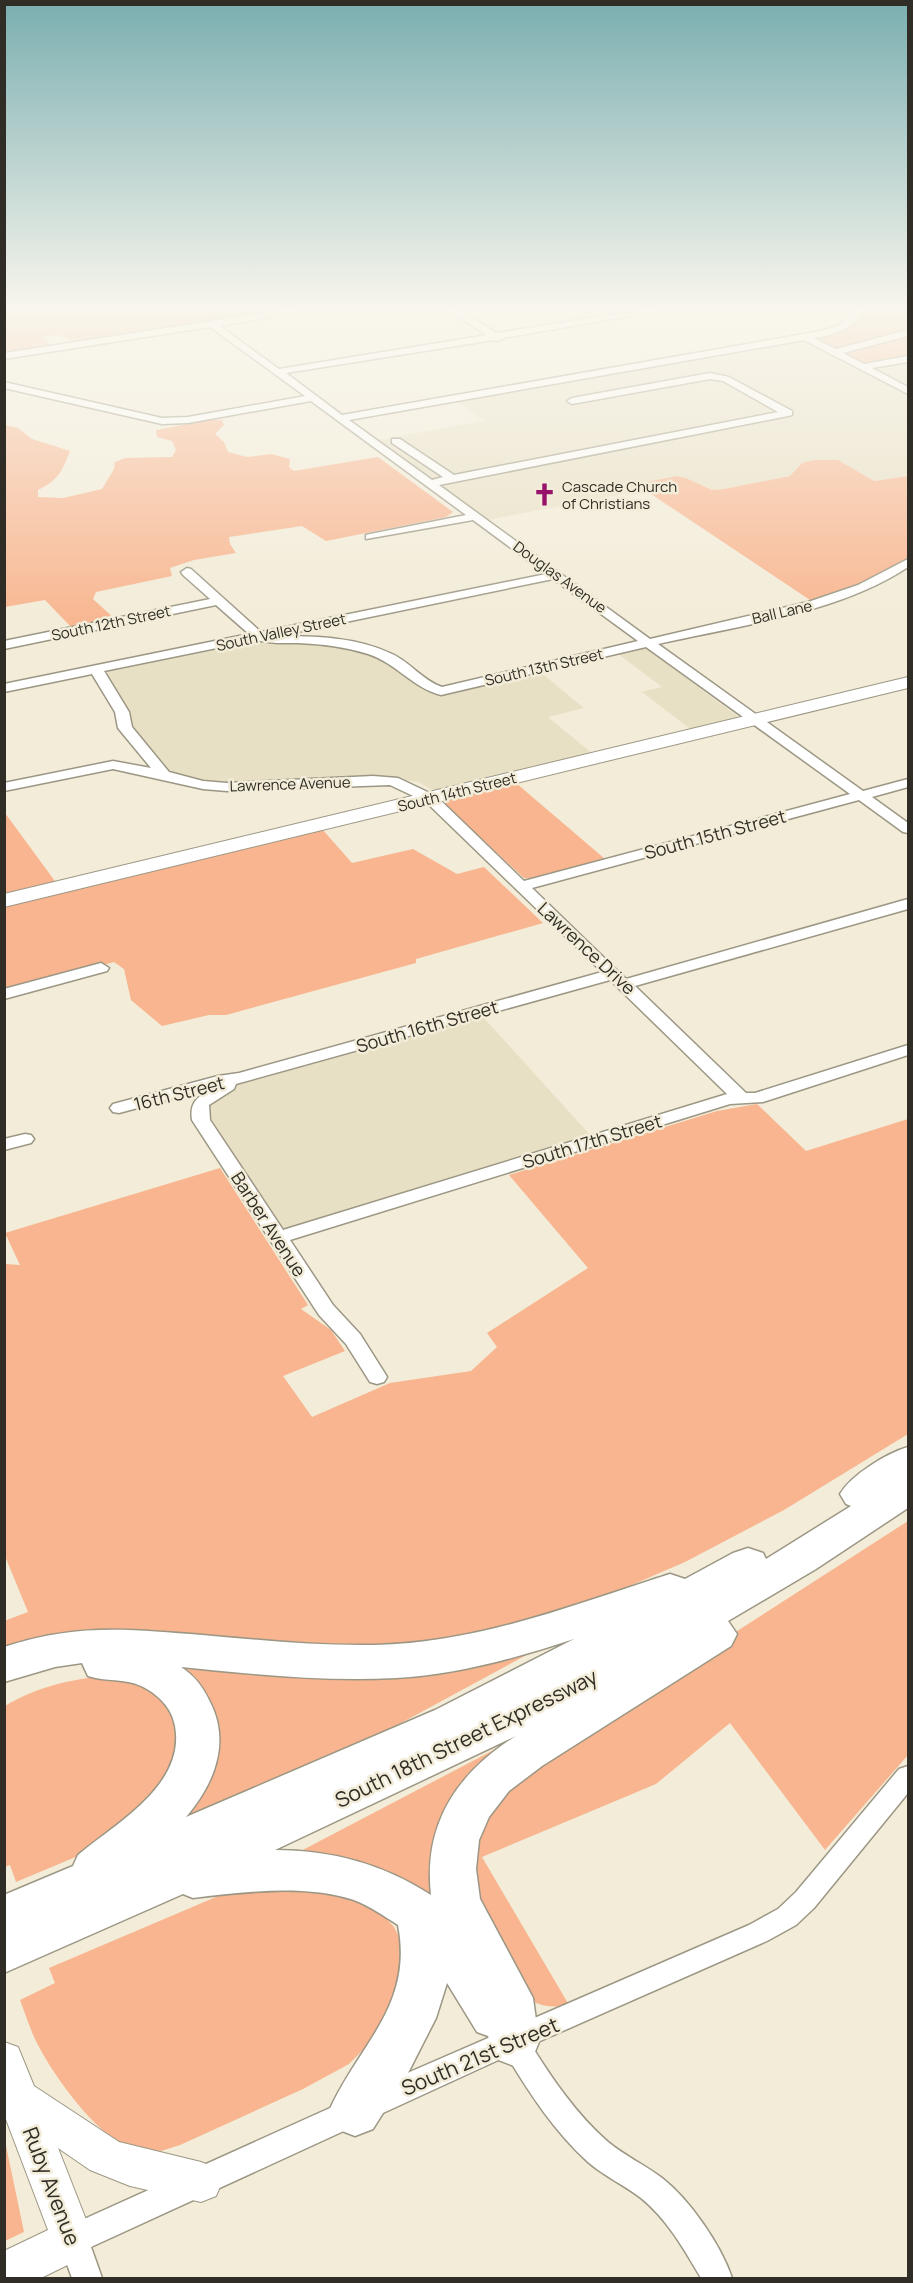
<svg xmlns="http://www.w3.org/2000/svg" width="913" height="2283" viewBox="0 0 913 2283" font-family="Manrope,sans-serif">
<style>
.built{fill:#e8e0c5}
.green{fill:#f8b58f}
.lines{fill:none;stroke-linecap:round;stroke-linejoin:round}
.street-casing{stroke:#9c9784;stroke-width:3}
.secondary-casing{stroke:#9c9784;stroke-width:2}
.highway-casing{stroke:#9c9784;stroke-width:3}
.street{fill:#fff;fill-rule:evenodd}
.secondary{fill:#fff;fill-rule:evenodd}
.highway{fill:#fff;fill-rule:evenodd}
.labels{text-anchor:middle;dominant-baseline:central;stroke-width:5;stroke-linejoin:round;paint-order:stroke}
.far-poi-label{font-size:15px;fill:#2f2d25;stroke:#f2ecd8;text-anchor:start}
.far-street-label{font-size:15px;fill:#2f2d25;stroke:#f2ecd8}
.street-label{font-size:18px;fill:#2f2d25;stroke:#f2ecd8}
.near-street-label{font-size:21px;fill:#2f2d25;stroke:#f2ecd8}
</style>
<rect width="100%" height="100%" fill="#f2ecd8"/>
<path class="built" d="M804,340l104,53v83l-34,5 -36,-21h-24l-12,3 -12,13 -66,13 -12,1 -26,-12 -49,7 7,5 -157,30 -109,-80 106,-19 -29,-21z
M908,360v27l-37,-18 1,-2z
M256,640l12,4h54l45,10 15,5 47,32 110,-20 45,37 -36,9 46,38 -158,37 -18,-10 -31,-4 -131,8 -54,-3 -22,-7 -11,-6 -39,-47 -8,-23 -20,-27z
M638,648l9,1 93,69 -47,13 -51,-39 20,-5 -45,-34z
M483,1017l108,119 -301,92h-9l-75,-111 1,-9 4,-7 23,-15z"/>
<path class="green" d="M5,310h242l6,5 -178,27 -15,-7 -18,2 9,8 -46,7z
M864,310h44v47l-43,7 -51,-25 42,-15z
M209,420h13l2,5 -9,9 9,8 4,10 19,5 24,-3 19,5 -1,8 5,4 84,-14 75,55 -7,5 -120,24 -24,-15 -73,11 1,7 6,9 -42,7 -24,8 2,8 -76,16 -3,7 23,21 -43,9 -28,-29 -40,7v-182l13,3 14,11 38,12c-8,21 -12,29 -32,39v7l25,1 39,-9 12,-20 1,-7 10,-4 47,-1 4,-7 -4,-9 -15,-4 -1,-7z
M814,460h24l36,21 34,-5v83l-22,15 -73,28 -177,-118 41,-8 9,2 26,12 12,-1 66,-13 12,-13z
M516,783l89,76 -71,20 -10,-1 -80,-74 9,-6z
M5,813l52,71 -52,13z
M322,829l30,34 61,-14 44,25 27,-7 59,56 -127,36v4l-190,52h-17l-47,11 -31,-26 -7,-31 -10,-7 -109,30v-86z
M757,1104l49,47 102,-32v315l-124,76 -99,52 -125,54 -128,29 -427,8 -1,-32 24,-9 -23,-56v-292l15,1 -15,-32 215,-65 88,137 -7,4 30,21 14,21 -62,25 29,41 78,-34 81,-12 26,-24 -10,-14 101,-65 -79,-93 208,-64z
M908,1521v234l-83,95 -95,-127 -74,61 -174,73 87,148c-18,3 -28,2 -44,-8l-48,-83 -9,-56 8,-28 47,-61z
M543,1646l-153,83 -217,97 25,-44 -34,-126z
M107,1676l31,3 35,25 6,53 -27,44 -74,55 -62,26 -6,-17 -5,2v-161c31,-19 66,-27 102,-30z
M530,1731l-27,28 -52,156 -156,-61z
M287,1883l69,15 26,16 12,13 8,16 4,33 -32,63 -25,25 -46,25 -123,56c-11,3 -23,9 -35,8 -41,-4 -94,-80 -110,-114 -6,-13 -10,-26 -15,-39l35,-17 -6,-15 174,-74z
M4,2136l20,96 -19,9h-1z"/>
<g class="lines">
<defs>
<path id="street" d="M283,310h25l-88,16 59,43 208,-34 -40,-25h11l39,23 142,-23h24l-160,28 -5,3 -4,-1 -208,33 56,42 479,-84 19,-6 15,-15h9c-12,20 -28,24 -50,28l22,11 72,-19v6l-65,17 21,11 44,-8v6l-36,6 36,19v7l-104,-54 -455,80 83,60 11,-3 -51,-34v-4h8l54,36 324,-63 -55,-31 -13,-2 -138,25 -5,-3 5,-3 138,-25 19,4 63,34v4l-4,1 -349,69 211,154 158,-37 50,-17 50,-26v8c-69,46 -170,59 -250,77l205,147 45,-12v8l-36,10 36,26v10l-5,-1 -44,-32 -327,88 94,91 282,-80v10l-273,77 111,107h9l153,-48v10l-145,47 -33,2 -440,136 43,65 27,29 24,38 3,5 -3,5 -7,2 -7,-2 -24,-38 -27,-29 -127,-195c-3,-18 6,-23 20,-32l-93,25 -6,-1 -3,-4 3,-4 105,-28 21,-3 363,-101 -176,-170 -36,-17 -163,6 -24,-2 -90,-20 -109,22v-8l109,-22 38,7 -33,-40 -3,-16 -23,-38 -88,18v-8l245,-50 -33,-29 -212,44v-8l206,-42 -27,-24 -2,-3 6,-4 4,1 70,63 285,-58 -73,-54 -107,19v-4l4,-1 96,-19 -155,-114 -123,22 -26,1 -158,-36v-6l158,36 26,-1 117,-21 -95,-69 -206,32v-6zM553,579l85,62 -196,46c-20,-7 -32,-25 -50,-33 -35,-17 -77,-18 -114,-18zM256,640c15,4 28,3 42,3 24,1 48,4 70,11 28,9 45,34 73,41l205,-48 204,147 -326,87 -88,-85 -38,-18 -25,-2 -146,7 -24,-2 -34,-9 -37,-45 -3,-15 -25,-41zM610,980l117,114 -444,136 -73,-110 -1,-15 25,-16 2,-5z
M101,963l8,5 -2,3 -103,28v-10z
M25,1134l6,1 3,4 -3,4 -27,7v-11z
M908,1766v27l-94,115 -18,17 -29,16 -236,104c22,35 46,70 77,97 17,14 37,23 54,36 28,22 59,67 70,100h-31c-17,-29 -34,-59 -60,-80 -17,-13 -37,-22 -53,-36 -33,-30 -58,-68 -81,-106l-416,191 11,31h-30l-14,-38 4,-11 350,-158 337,-146 29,-16 18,-17 103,-123z"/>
<path id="secondary" d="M908,677v11l-904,219v-13z
M4,2042l14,5 16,39 85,56 82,20 15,6 6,14 -6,14 -15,6 -71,-16 -40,-16 -32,-22 36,92 -6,15 -47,23h-37v-27l44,-21 -44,-116z"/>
<path id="highway" d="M908,1447v61l-92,61 -88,52 9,13 -6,12 -189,120 -33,25 -20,26 -10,23 -3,29 4,30 53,99 6,44 -7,17 -18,7 -18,-7 -8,-23 -11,-4 -30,-49 -11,35 -28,55 -35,56 -18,7 -18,-7 -8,-18c29,-66 85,-105 69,-186 -14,-9 -28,-19 -44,-25 -51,-16 -109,-8 -161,-2l-10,-4 -179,79v-78l69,-29 5,-11c38,-32 108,-70 97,-129 -3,-18 -17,-32 -34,-40 -16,-8 -36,-4 -53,-10l-6,-13 -27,4 -51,15v-35c72,-24 125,-18 198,-12 57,5 115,11 173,10 103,-2 198,-40 295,-71l15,5 48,-26 15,-5 15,5 3,6 85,-53 -5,-2 -6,-10c11,-19 47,-41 68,-47zM574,1639l-139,71 -249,107c28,-33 45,-74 24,-115 -7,-15 -15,-26 -29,-35 71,7 143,15 215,11 60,-3 120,-20 178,-39zM516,1736c-59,37 -93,88 -85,159 -48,-31 -99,-45 -156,-45z"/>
</defs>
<use href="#street" class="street-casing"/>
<use href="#secondary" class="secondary-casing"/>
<use href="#highway" class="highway-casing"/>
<use href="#street" class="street"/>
<use href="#secondary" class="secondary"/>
<use href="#highway" class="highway"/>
</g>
<linearGradient id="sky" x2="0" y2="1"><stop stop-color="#7aaeb0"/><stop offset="0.49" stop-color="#f9f6ed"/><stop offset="1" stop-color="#f9f6ed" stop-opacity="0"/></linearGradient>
<rect width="913" height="630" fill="url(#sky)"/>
<defs>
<symbol id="church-bare" viewBox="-9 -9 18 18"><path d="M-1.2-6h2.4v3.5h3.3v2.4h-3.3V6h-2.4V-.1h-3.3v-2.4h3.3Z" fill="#97136a" stroke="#f2ecd8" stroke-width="2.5" paint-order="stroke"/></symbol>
</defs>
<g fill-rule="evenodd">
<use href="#church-bare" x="528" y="478" width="33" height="33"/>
</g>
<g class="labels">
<g class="far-poi-label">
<text x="562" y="486">Cascade Church<tspan x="562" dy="17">of Christians</tspan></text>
</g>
<g class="far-street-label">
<text transform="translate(560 577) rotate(36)">Douglas Avenue</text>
<text transform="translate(782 612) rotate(-13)">Ball Lane</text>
<text transform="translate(111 623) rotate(-12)">South 12th Street</text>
<text transform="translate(281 632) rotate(-12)">South Valley Street</text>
<text transform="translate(544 667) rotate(-13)">South 13th Street</text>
<text transform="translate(290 784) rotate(-2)">Lawrence Avenue</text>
<text transform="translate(457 792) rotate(-14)">South 14th Street</text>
</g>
<g class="street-label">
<text transform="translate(715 834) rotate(-15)">South 15th Street</text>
<text transform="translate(587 948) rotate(43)">Lawrence Drive</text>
<text transform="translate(427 1026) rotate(-16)">South 16th Street</text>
<text transform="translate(179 1093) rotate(-14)">16th Street</text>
<text transform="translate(592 1141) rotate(-17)">South 17th Street</text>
<text transform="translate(269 1224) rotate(57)">Barber Avenue</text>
</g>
<g class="near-street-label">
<text transform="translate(466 1738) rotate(-26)">South 18th Street Expressway</text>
<text transform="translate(480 2056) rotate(-23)">South 21st Street</text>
<text transform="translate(52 2186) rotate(69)">Ruby Avenue</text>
</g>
</g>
<rect width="913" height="2283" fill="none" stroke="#2f2d25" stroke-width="12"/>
</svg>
